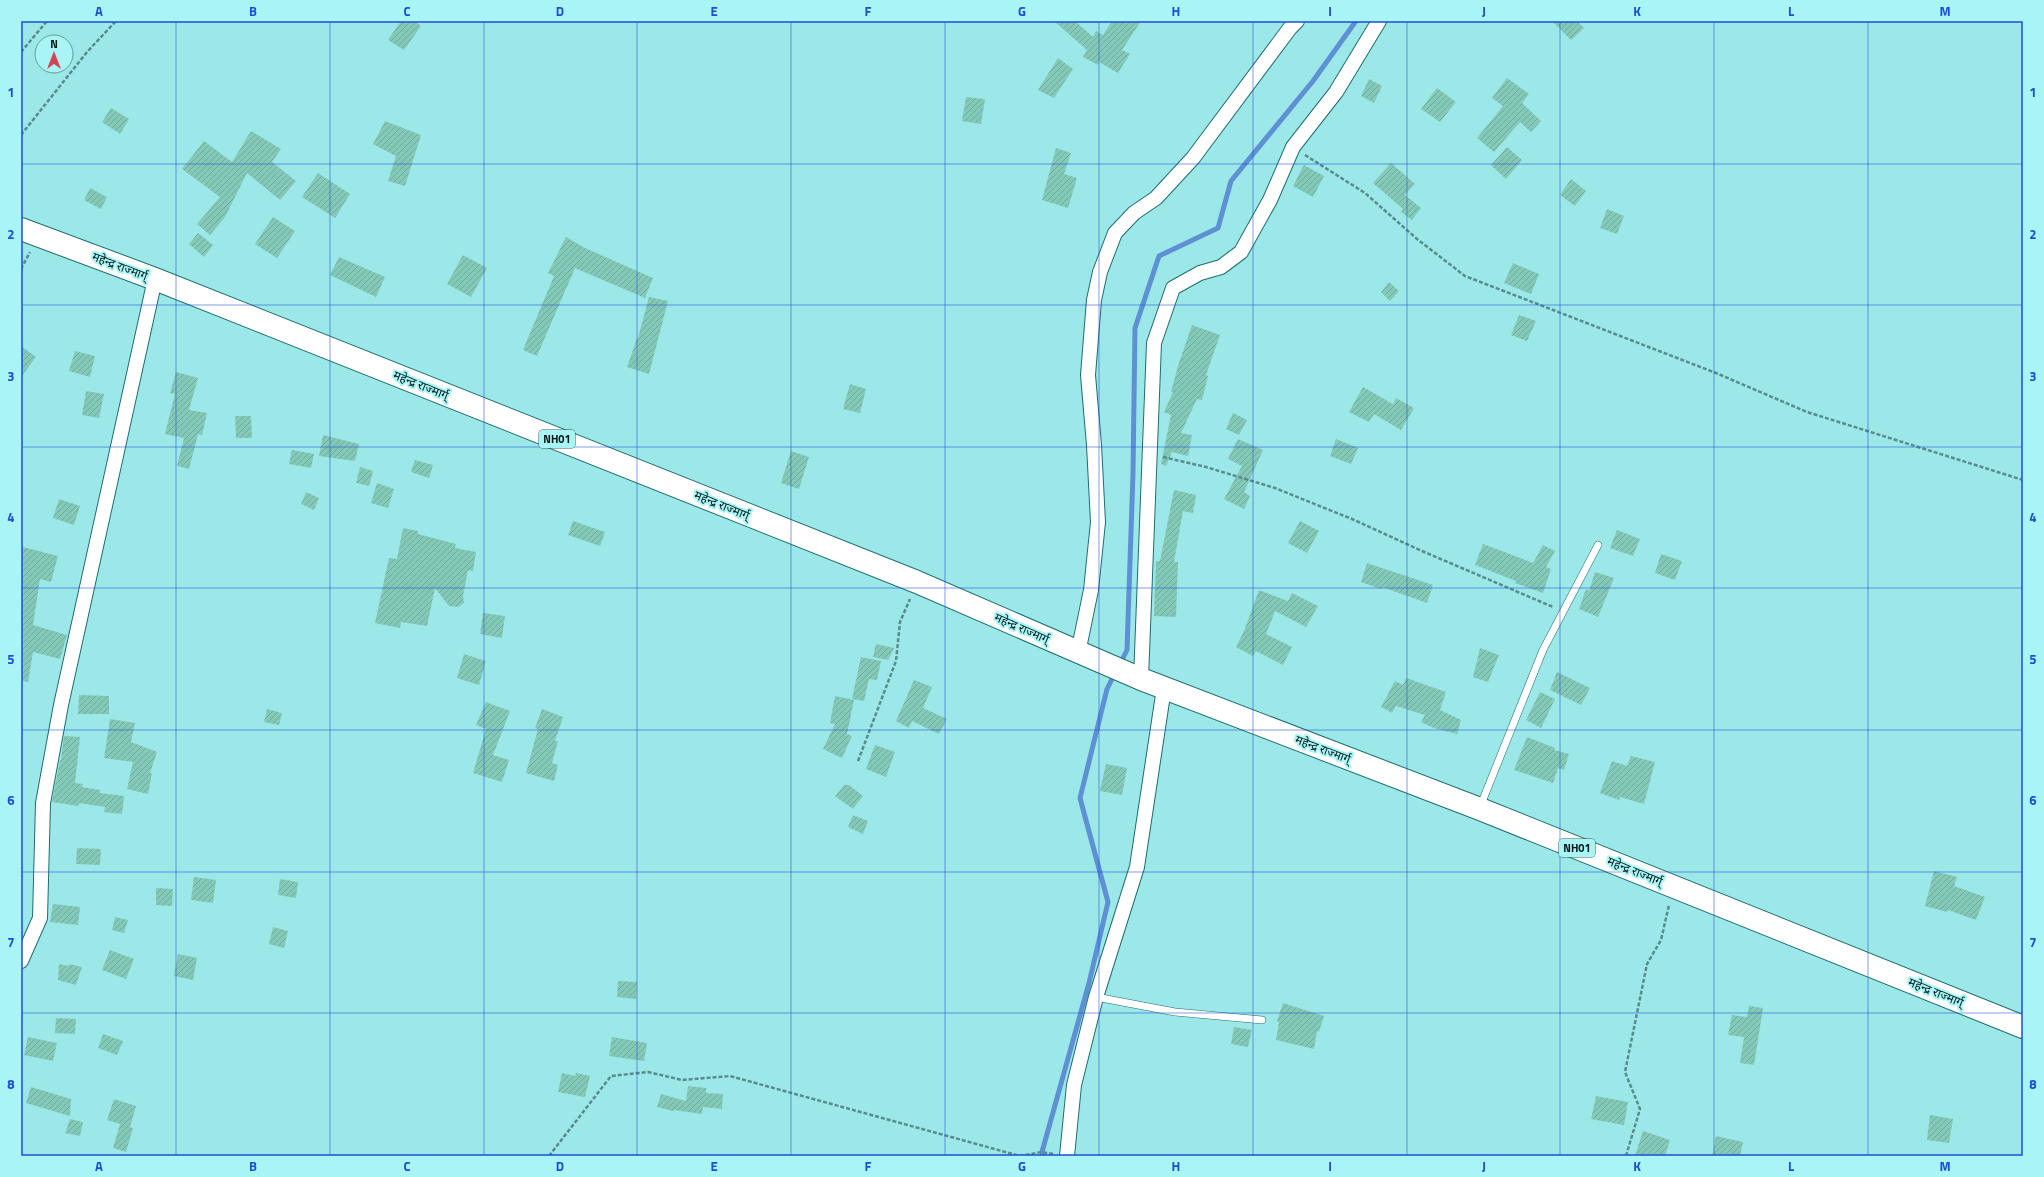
<svg xmlns="http://www.w3.org/2000/svg" width="2044" height="1177" viewBox="0 0 2044 1177" font-family="'Titillium Web','Noto Sans Devanagari',sans-serif">
<style>
.lines{fill:none;stroke-linecap:round;stroke-linejoin:round}
.stream{stroke:#5e90d4;stroke-width:5}
.building{fill:url(#building-hatch)}
.service-casing{stroke:#1e6e6f;stroke-width:8}
.minor-casing{stroke:#1e6e6f;stroke-width:16}
.trunk-casing{stroke:#1e6e6f;stroke-width:24}
.path{stroke:#588c8c;stroke-width:2.5;stroke-dasharray:4 2;stroke-linecap:butt}
.service{stroke:#fff;stroke-width:7}
.minor{stroke:#fff;stroke-width:14}
.trunk{stroke:#fff;stroke-width:22}
.grid{fill:none;stroke:#1d4ed8;stroke-width:1;stroke-opacity:0.55}
.labels{text-anchor:middle;dominant-baseline:central;stroke-width:4;stroke-linejoin:round;paint-order:stroke}
.shield{fill:#a9f5f5;stroke:#335959;stroke-width:1}
.shield-label{font-size:11px;font-weight:bold;fill:#011616}
.street-label{font-size:12px;fill:#011616;stroke:#a9f5f5}
.neatline{fill:none;stroke:#1d4ed8;stroke-width:1.5}
.grid-label{font-size:13px;text-anchor:middle;font-weight:bold;fill:#1d4ed8}
</style>
<defs>
<pattern id="building-hatch" width="6" height="6" patternUnits="userSpaceOnUse"><rect width="6" height="6" fill="#84c9b8"/><path d="M-1 1l2-2M0 6l6-6M5 7l2-2" fill="none" stroke="#70ac9d"/></pattern>
</defs>
<rect width="100%" height="100%" fill="#9ce8e8"/>
<g class="lines">
<path class="stream" d="M1120,664l7,-14 6,-177 2,-145 24,-72 59,-28 13,-47 82,-100 43,-60
M1043,1156l-1,-4 47,-169 19,-81 -28,-104 27,-109 8,-16"/>
</g>
<path class="building" d="M401,21h14l6,5 -17,24 -16,-10z
M1054,21h21l18,16 3,-6 7,4 9,-14h29l-19,29 8,4 -12,19 -19,-11 -1,3 -15,-8 4,-7z
M1552,21h25l7,7 -13,12z
M1058,58l15,11 -19,29 -16,-8z
M1507,78l22,16 -7,9 19,18 -10,11 -11,-10 -26,30 -17,-14 26,-32 -11,-8z
M1369,79l13,7 -8,17 -13,-7z
M1437,88l19,14 -16,20 -19,-13z
M966,97l19,2 -4,25 -19,-3z
M111,108l18,11 -9,15 -18,-12z
M385,121l36,14 -16,51 -17,-5 8,-25 -23,-12z
M251,131l30,18 -9,13 24,19 -16,19 -33,-27 -22,44 -15,18 -13,-11 23,-27 -38,-28 22,-28 28,21z
M1507,147l15,13 -16,19 -15,-14z
M1056,148l15,5 -7,21 13,4 -9,30 -26,-8z
M1391,163l24,21 -10,11 16,13 -9,12 -11,-8 2,-3 -30,-26z
M1304,165l20,11 -11,21 -20,-11z
M318,173l32,21 -15,24 -33,-21z
M1571,179l15,12 -11,15 -15,-11z
M90,188l17,9 -6,12 -17,-9z
M1607,209l17,7 -7,18 -17,-6z
M273,217l22,14 -18,27 -22,-14z
M198,233l15,12 -9,12 -15,-13z
M566,237l19,11 68,30 -8,20 -70,-30 -38,88 -14,-6 31,-74 -6,-3z
M463,255l24,13 -16,29 -24,-13z
M339,257l46,20 -9,20 -46,-22z
M1513,263l26,11 -8,20 -27,-11z
M1389,282l10,9 -9,10 -9,-9z
M649,297l19,4 -19,73 -22,-7 10,-29h1z
M1519,315l17,6 -9,20 -16,-6z
M1192,325l28,10 -14,40 2,1 -6,24 -5,-1 -16,34 11,2 -4,21 -16,-4 -6,14 -5,-2 10,-49 -7,-3 9,-20h-2l7,-26z
M21,346l15,11 -15,20z
M75,351l20,5 -5,21 -21,-6z
M176,372l22,6 -9,32 18,3 -5,22 -4,-1 -9,35 -12,-3 7,-28 -19,-4 10,-40 -5,-1z
M850,384l16,5 -6,24 -17,-4z
M1363,387l30,17 3,-6 18,10 -13,22 -27,-16 -5,8 -20,-10z
M86,391l18,3 -5,24 -17,-3z
M1233,413l14,7 -8,15 -13,-6z
M235,416h16l1,22h-16z
M323,435l36,9 -4,17 -36,-5z
M1238,439l25,11 -19,42 6,4 -6,13 -20,-10 18,-33 -14,-7z
M1336,439l22,9 -7,16 -21,-8z
M292,450l22,4 -3,14 -22,-4z
M791,451l18,6 -10,32 -18,-6z
M415,460l18,5 -4,13 -18,-6z
M360,467l13,4 -4,15 -13,-3z
M377,483l17,6 -6,19 -17,-5z
M1174,490l22,5 -3,18 -10,-2 -9,51h4l-2,55 -22,-1 2,-55h4z
M306,492l13,6 -5,12 -13,-6z
M59,499l21,7 -6,19 -21,-7z
M573,521l32,11 -5,14 -32,-11z
M1300,521l19,10 -12,22 -19,-10z
M403,528l15,3v3l38,10 -1,4 21,4 -3,19 -5,-1 -5,26 1,7 -6,4 -9,-1 -14,-18 -8,38 -26,-4 -1,6 -25,-5 14,-65 8,1z
M1617,530l23,9 -7,17 -23,-8z
M1483,544l50,19 10,-18 12,6 -9,16 5,2 -8,24 -28,-10 1,-2 -41,-16z
M23,547l35,9 -7,26 -11,-3 -7,46 34,10 -7,24 -27,-7 -5,30 -7,-1v-124z
M1661,554l21,7 -7,19 -20,-7z
M1367,563l66,22 -6,18 -45,-16 -1,2 -20,-7z
M1595,572l19,6 -16,39 -19,-8 7,-20 3,2z
M1259,590l29,11 4,-8 26,13 -12,21 -31,-16 -9,23 26,13 -9,18 -27,-14 -3,5 -17,-9 8,-16z
M483,613l22,3 -3,22 -22,-4z
M876,644l18,4 -6,12 -15,-3z
M1480,648l19,7 -11,27 -15,-5z
M464,654l22,7 -7,24 -22,-7z
M861,657l20,4 -4,19 -8,-1 -5,22 -12,-2z
M1557,672l33,16 -9,17 -31,-15z
M1406,678l40,14 -6,18 21,10 -4,14 -23,-6 -13,-6 4,-7 -29,-9 -4,7 -11,-6 14,-26 8,4z
M914,680l18,7 -9,21 24,11 -8,15 -27,-13 -3,7 -13,-7z
M1540,692l15,7 -14,29 -15,-8z
M79,695l30,1v18h-31z
M835,696l19,4 -7,34 5,2 -10,22 -19,-9 12,-25 -5,-1z
M486,702l24,9 -17,44 16,5 -7,22 -29,-9 13,-44 -10,-4z
M267,709l15,4 -3,12 -15,-3z
M542,709l21,8 -8,24h3l-6,22 6,2 -4,16 -28,-8 12,-44 -3,-1z
M110,719l25,4 -4,19 26,10 -7,21h2l-4,21 -21,-5 6,-27 -29,-4z
M64,736l16,1 -5,46 8,1 -1,3 18,3v3l24,3 -2,18 -18,-2 1,-5 -26,-4 -1,3 -26,-4 8,-42h1z
M1527,737l28,11 -1,2 15,4 -5,16 -6,-2 -5,15 -39,-13z
M875,745l20,7 -9,25 -20,-8z
M1631,756l24,6 -11,42 -24,-7 -1,3 -19,-7 12,-32 15,5z
M1106,764l21,4 -5,27 -22,-4z
M844,785h5l14,11 -10,13 -18,-13z
M853,815l15,6 -5,13 -15,-7z
M77,848l24,1 -1,16 -24,-1z
M1934,871l23,6 -3,9 31,11 -9,23 -28,-10 -1,2 -22,-6z
M194,877l22,3 -3,23 -22,-3z
M280,879l18,3 -2,16 -18,-3z
M156,888l17,1 -1,17 -16,-1z
M53,904l27,3 -2,18 -28,-3z
M115,917l13,3 -4,13 -12,-3z
M273,927l15,4 -4,17 -15,-4z
M110,950l24,9 -8,20 -24,-9z
M178,954l19,4 -4,22 -19,-4z
M59,964l10,2v-2l13,3 -6,18 -18,-5z
M618,981l19,1 -1,17 -19,-2z
M1283,1003l41,13 -5,16 -2,-1 -3,18 -38,-9 3,-18 -2,-1z
M1749,1006l14,2 -9,57 -14,-2 4,-26 -16,-2 4,-20 15,2z
M56,1018l20,1 -1,15 -20,-1z
M1234,1027l18,3 -4,17 -17,-3z
M103,1034l20,7 -6,14 -19,-7z
M28,1037l29,6 -4,18 -29,-6z
M612,1037l35,6 -3,18 -35,-5z
M562,1073l13,3 1,-3 14,3 -5,21 -27,-5z
M688,1086l18,2v5l17,1 -1,15 -19,-2 -1,7 -28,-4 -1,1 -16,-4 4,-13 25,7z
M31,1087l40,12 -1,17 -44,-13z
M1596,1096l32,6 -4,23 -33,-6z
M114,1099l22,7 -6,21 -23,-7z
M1930,1115l23,4 -4,24 -22,-3z
M70,1119l13,3 -3,14 -15,-3z
M120,1124l13,4 -7,24 -13,-4z
M1643,1131l27,9 -5,16h-30z
M1716,1136l27,6 -3,14h-28z"/>
<g class="lines">
<defs>
<path id="service" d="M1480,807l63,-157 55,-105
M1096,997l79,15 87,8"/>
<path id="minor" d="M1078,653l13,-63 7,-68 -4,-77 -6,-70 6,-75 6,-28 15,-39 19,-20 22,-15 37,-40 97,-130 7,-7
M1141,679l13,-336 19,-55 27,-15 21,-6 20,-15 29,-52 23,-53 43,-55 43,-71
M21,961l19,-43 3,-115 18,-98 94,-426
M1067,1156l7,-71 22,-88 41,-130 27,-179"/>
<path id="trunk" d="M21,229l134,50 762,303 224,97 339,130 543,218"/>
</defs>
<use href="#service" class="service-casing"/>
<use href="#minor" class="minor-casing"/>
<use href="#trunk" class="trunk-casing"/>
<path class="path" d="M21,52l26,-31
M21,135l66,-83 29,-31
M1305,155l60,38 52,46 48,37 251,97 91,39 216,68
M21,269l9,-17
M1163,457l43,10 69,21 77,31 70,32 131,56
M858,761l38,-100 4,-39 10,-23
M549,1156l62,-80 37,-4 34,8 48,-4 290,80 22,-4 11,2
M1626,1156l14,-47 -15,-37 22,-108 14,-24 8,-35"/>
<use href="#service" class="service"/>
<use href="#minor" class="minor"/>
<use href="#trunk" class="trunk"/>
</g>
<path class="grid" d="M176,21v1135M330,21v1135M484,21v1135M637,21v1135M791,21v1135M945,21v1135M1099,21v1135M1253,21v1135M1407,21v1135M1560,21v1135M1714,21v1135M1868,21v1135M21,164h2002M21,305h2002M21,447h2002M21,588h2002M21,730h2002M21,872h2002M21,1013h2002"/>
<g class="labels">
<g class="shield">
<rect x="539" y="430" width="36" height="18" rx="3"/>
<rect x="1559" y="839" width="36" height="18" rx="3"/>
</g>
<g class="shield-label">
<text x="557" y="439">NH01</text>
<text x="1577" y="848">NH01</text>
</g>
<g class="street-label">
<text transform="translate(120 266) rotate(21)">महेन्द्र राज्मार्ग्</text>
<text transform="translate(421 385) rotate(22)">महेन्द्र राज्मार्ग्</text>
<text transform="translate(722 505) rotate(22)">महेन्द्र राज्मार्ग्</text>
<text transform="translate(1022 628) rotate(24)">महेन्द्र राज्मार्ग्</text>
<text transform="translate(1323 749) rotate(21)">महेन्द्र राज्मार्ग्</text>
<text transform="translate(1635 871) rotate(22)">महेन्द्र राज्मार्ग्</text>
<text transform="translate(1936 992) rotate(22)">महेन्द्र राज्मार्ग्</text>
</g>
</g>
<rect width="2044" height="1177" fill="none" stroke="#a9f5f5" stroke-width="44"/>
<g transform="translate(54 54)"><circle r="19" fill="#a9f5f5" stroke="#669c9c"/>
<path d="M0-3L7 15L0 10L-7 15Z" fill="#d44358"/>
<text y="-6" font-size="11" font-weight="bold" text-anchor="middle" fill="#011616">N</text>
</g>
<rect x="22" y="22" width="2000" height="1133" class="neatline"/>
<g class="grid-label">
<text x="99" y="16">A</text>
<text x="253" y="16">B</text>
<text x="407" y="16">C</text>
<text x="560" y="16">D</text>
<text x="714" y="16">E</text>
<text x="868" y="16">F</text>
<text x="1022" y="16">G</text>
<text x="1176" y="16">H</text>
<text x="1330" y="16">I</text>
<text x="1484" y="16">J</text>
<text x="1637" y="16">K</text>
<text x="1791" y="16">L</text>
<text x="1945" y="16">M</text>
<text x="11" y="97">1</text>
<text x="2033" y="97">1</text>
<text x="11" y="239">2</text>
<text x="2033" y="239">2</text>
<text x="11" y="381">3</text>
<text x="2033" y="381">3</text>
<text x="11" y="522">4</text>
<text x="2033" y="522">4</text>
<text x="11" y="664">5</text>
<text x="2033" y="664">5</text>
<text x="11" y="805">6</text>
<text x="2033" y="805">6</text>
<text x="11" y="947">7</text>
<text x="2033" y="947">7</text>
<text x="11" y="1089">8</text>
<text x="2033" y="1089">8</text>
<text x="99" y="1171">A</text>
<text x="253" y="1171">B</text>
<text x="407" y="1171">C</text>
<text x="560" y="1171">D</text>
<text x="714" y="1171">E</text>
<text x="868" y="1171">F</text>
<text x="1022" y="1171">G</text>
<text x="1176" y="1171">H</text>
<text x="1330" y="1171">I</text>
<text x="1484" y="1171">J</text>
<text x="1637" y="1171">K</text>
<text x="1791" y="1171">L</text>
<text x="1945" y="1171">M</text>
</g>
</svg>
